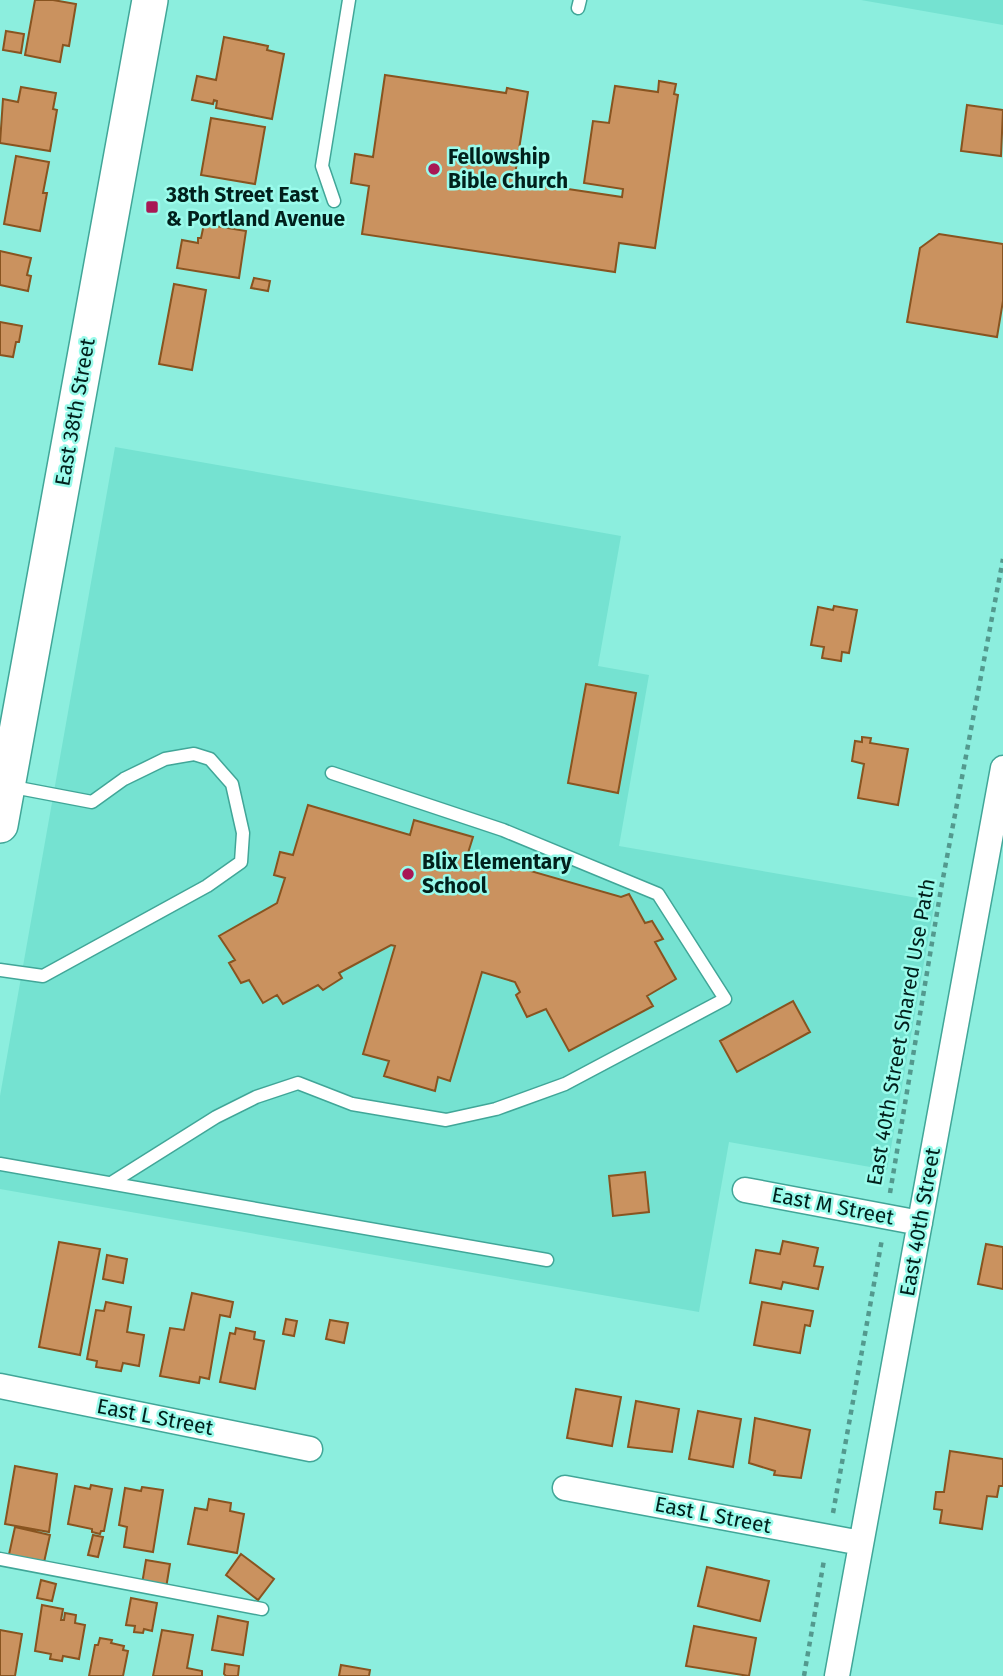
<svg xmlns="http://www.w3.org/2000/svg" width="1003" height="1676" viewBox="0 0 1003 1676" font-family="'Fira Sans',sans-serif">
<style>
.built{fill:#75e2d1}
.building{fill:#ca925f;stroke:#885420;stroke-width:2}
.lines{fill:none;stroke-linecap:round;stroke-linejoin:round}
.lane-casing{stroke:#41a698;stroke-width:15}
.street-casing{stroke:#41a698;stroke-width:27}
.secondary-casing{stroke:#41a698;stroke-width:38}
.path{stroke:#53998e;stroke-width:4.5;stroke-dasharray:5 5;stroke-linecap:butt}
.lane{stroke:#fff;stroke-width:12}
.street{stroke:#fff;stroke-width:24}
.secondary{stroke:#fff;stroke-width:35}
.poi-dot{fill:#a81855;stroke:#9afbeb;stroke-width:2.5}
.labels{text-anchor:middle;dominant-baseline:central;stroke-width:5;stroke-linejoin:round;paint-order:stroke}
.poi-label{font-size:21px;font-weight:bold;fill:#01201c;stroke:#9afbeb;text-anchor:start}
.street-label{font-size:21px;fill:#01201c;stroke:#9afbeb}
</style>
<rect width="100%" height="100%" fill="#8ceede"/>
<path class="built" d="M861,0h142v25z
M115,447l506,89 -23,130 51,9 -30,171 316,55 -48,269 -158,-28 -30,170 -699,-123v-93z"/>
<path class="building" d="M35,0h18l23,4 -7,42 -6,-1 -3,17 -35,-7z
M6,31l18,3 -3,19 -18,-3z
M224,37l44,9 -1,4 17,4 -12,65 -56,-11 1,-7 -3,-1 -1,4 -21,-4 5,-24 19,4z
M385,75l121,18 1,-5 21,4 -14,89 108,16 1,-8 -39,-6 9,-62 16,2 6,-37 43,6 1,-11 17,3 -2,10 4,1 -23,153 -36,-5 -4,29 -253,-38 7,-48 -18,-3 4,-29 18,3z
M21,87l35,6 -3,16 4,1 -7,41 -50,-8 3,-44 15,3z
M967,105l36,5 -2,46 -40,-5z
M211,118l54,9 -10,57 -54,-9z
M16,156l33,6 -6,31h4l-7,38 -36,-7z
M204,224l42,7 -7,47 -62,-10 5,-28 16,3v-5h3z
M939,234l64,10v57l-6,36 -90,-15 13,-74z
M0,251l31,7 -4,17 4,1 -3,15 -28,-6z
M254,278l16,3 -2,10 -17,-3z
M174,284l32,6 -14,80 -33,-6z
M0,322l22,4 -3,16h-3l-3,15 -13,-2z
M834,606l23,4 -8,43 -7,-1 -1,9 -19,-3 2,-11 -13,-2 7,-38 15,3z
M586,684l50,9 -18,100 -50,-10z
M862,737l9,1 -1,5 38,6 -10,56 -40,-7 6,-34 -12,-3 3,-20 7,1z
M308,805l102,30 4,-15 59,17 -5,16 153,44 8,-3 16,29 7,-2 11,18 -8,3 21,37 -29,17 6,10 -84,45 -23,-42 -19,8 -11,-22 4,-3 -5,-10 -33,-10 -32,109 -12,-4 -3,14 -51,-15 5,-15 -26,-7 32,-108 -4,-1 -52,28 3,5 -19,12 -5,-5 -35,19 -6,-9 -14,8 -14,-23 -8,3 -12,-20 6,-3 -16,-24 58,-33 8,-25 -11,-3 6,-23 13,3z
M793,1001l17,31 -73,40 -17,-31z
M645,1172l4,40 -36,4 -4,-40z
M783,1241l35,7 -4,18 9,1 -5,22 -35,-7 -2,7 -31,-6 6,-33 24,4z
M59,1242l41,7 -20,106 -41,-8z
M986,1244l17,3v42l-25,-5z
M107,1255l20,4 -4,24 -20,-4z
M192,1293l41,9 -3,15 -10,-2 -11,64 -9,-2 -1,6 -39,-7 10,-48 14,2z
M106,1302l25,5 -4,25 17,3 -5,31 -16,-3 -2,8 -25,-4 1,-6 -10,-2 9,-49 8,1z
M762,1302l51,9 -3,15 -5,-1 -5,28 -46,-8z
M286,1319l11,2 -3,15 -11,-2z
M330,1320l18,3 -4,20 -18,-4z
M236,1328l19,4 -1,7 10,2 -9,48 -35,-7 10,-49 5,1z
M576,1389l45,8 -9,49 -45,-8z
M636,1401l43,8 -7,43 -44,-5z
M698,1411l43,8 -8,48 -44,-8z
M755,1418l55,12 -9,48 -27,-3 1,-4 -26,-8z
M950,1451l53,8v27h-4l-2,11 -10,-1 -5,33 -42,-6 2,-13 -8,-1 2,-17h8z
M15,1466l42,8 -8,58 -44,-8z
M91,1485l21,4 -8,42h-3l-1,3 -8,-2v-3l-24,-5 7,-38 15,3z
M142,1487l21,3 -10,62 -29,-5 3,-20 -8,-2 6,-37 16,3z
M209,1499l22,4 -1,8 14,3 -7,39 -49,-9 7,-36 12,2z
M15,1527l35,8 -7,32 -35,-8z
M93,1535l10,2 -5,20 -10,-2z
M241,1554l33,25 -16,21 -32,-25z
M146,1560l24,4 -4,24 -24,-4z
M707,1567l62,14 -9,40 -62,-15z
M41,1580l15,4 -4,17 -15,-3z
M131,1598l26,5 -5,28 -8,-2 -1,4 -9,-1 1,-6 -9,-1z
M42,1605l21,4 -2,11h3l1,-7 11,2 -1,8 10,2 -6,34 -16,-3 -1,5 -12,-2 1,-5 -16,-3z
M218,1616l30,6 -5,33 -31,-5z
M694,1626l62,12 -7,38 -63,-10z
M0,1630l22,4 -7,42h-15z
M162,1630l31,5 -6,33 15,3v5h-49z
M100,1638l12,2 -1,3 13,3 -1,4 5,1 -5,25h-34l6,-31h3z
M225,1664l14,2 -1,10h-12l-2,-2z
M341,1665l29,5 -1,6h-30z"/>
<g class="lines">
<defs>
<path id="lane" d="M578,8l2,-8
M334,201l-12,-35 27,-166
M0,970l43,6 164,-90 34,-24 2,-29 -11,-49 -22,-25 -16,-5 -29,5 -41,20 -32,23 -84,-16
M0,1164l547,96
M111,1183l105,-66 40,-20 42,-14 54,21 94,16 50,-11 69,-25 160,-85 -67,-105 -155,-64 -171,-57
M0,1559l262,50"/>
<path id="street" d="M745,1190l175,33
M0,1386l310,63
M565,1488l296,55
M837,1676l166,-908"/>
<path id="secondary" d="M0,825l150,-825"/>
</defs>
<use href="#lane" class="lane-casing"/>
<use href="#street" class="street-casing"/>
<use href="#secondary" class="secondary-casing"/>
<path class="path" d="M890,1193l51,-304 62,-330
M833,1513l49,-274
M804,1676l20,-116"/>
<use href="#lane" class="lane"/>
<use href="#street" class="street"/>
<use href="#secondary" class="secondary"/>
</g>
<g class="poi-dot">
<circle cx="434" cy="169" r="7"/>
<rect x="145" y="200" width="14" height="14" rx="3.5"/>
<circle cx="408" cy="874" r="7"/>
</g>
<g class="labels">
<g class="poi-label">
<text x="448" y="157">Fellowship<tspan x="448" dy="24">Bible Church</tspan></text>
<text x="166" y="195">38th Street East<tspan x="166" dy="24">&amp; Portland Avenue</tspan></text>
<text x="422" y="862">Blix Elementary<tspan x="422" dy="24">School</tspan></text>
</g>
<g class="street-label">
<text transform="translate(75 412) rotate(-80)">East 38th Street</text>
<text transform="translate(901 1032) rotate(-80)">East 40th Street Shared Use Path</text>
<text transform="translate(833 1206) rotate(11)">East M Street</text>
<text transform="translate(920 1222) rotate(-80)">East 40th Street</text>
<text transform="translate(155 1417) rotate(11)">East L Street</text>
<text transform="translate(713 1515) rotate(11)">East L Street</text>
</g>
</g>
</svg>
